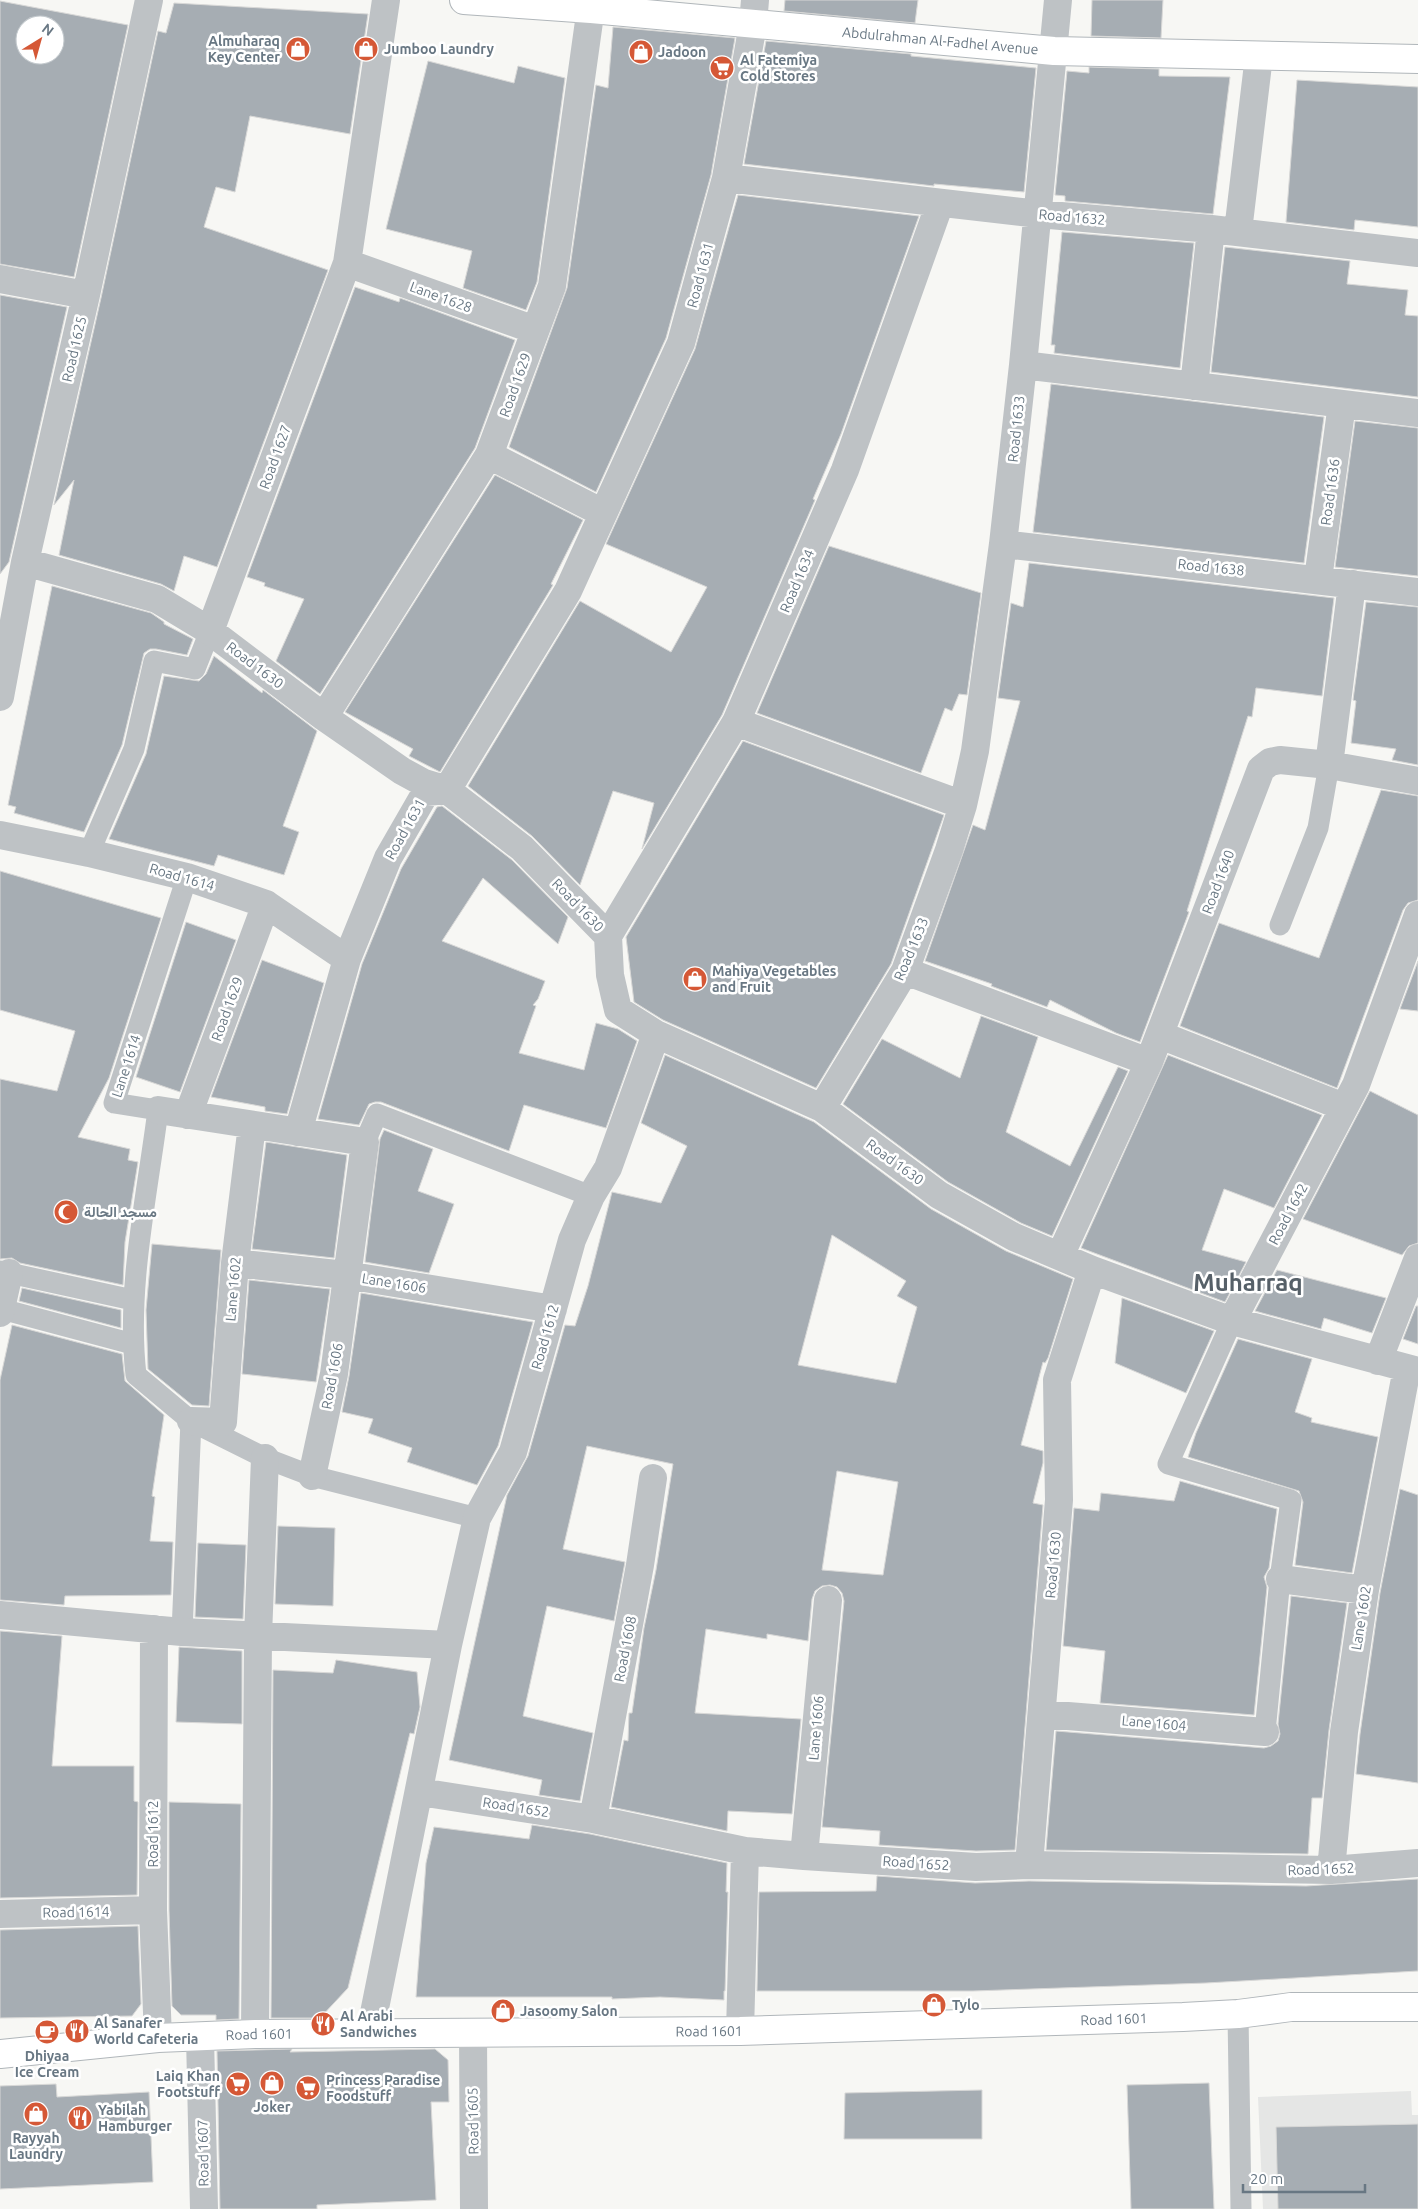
<svg xmlns="http://www.w3.org/2000/svg" width="1418" height="2209" viewBox="0 0 1418 2209" font-family="Ubuntu,Vazirmatn,sans-serif">
<style>
.built{fill:#e5e6e5}
.building{fill:#a6adb3;stroke:#d8d8d7;fill-rule:evenodd}
.lines{fill:none;stroke-linecap:round;stroke-linejoin:round}
.secondary-casing{stroke:#b0b6ba;stroke-width:30}
.lane{stroke:#bec2c5;stroke-width:21}
.street{stroke:#bec2c5;stroke-width:28}
.secondary{stroke:#fff;stroke-width:28}
.labels{text-anchor:middle;dominant-baseline:central;stroke-width:5;stroke-linejoin:round;paint-order:stroke}
.poi-label{font-size:14px;font-weight:bold;fill:#687783;stroke:#fff;text-anchor:start}
.street-label{font-size:14px;fill:#687783;stroke:#fff}
.town-label{font-size:24px;font-weight:bold;fill:#566068;stroke:#fff}
</style>
<rect width="100%" height="100%" fill="#f7f7f4"/>
<path class="built" d="M1411,2091l1,24h6v94h-155l-5,-112z"/>
<path class="building" d="M785,0h133l-3,23 -131,-12z
M1092,0h71l-2,38 -70,-2z
M0,1l128,24 -54,252 -74,-13zM25,25h30v30h-30z
M174,3l194,11 -18,120 -100,-18 -15,76 -19,-5 -12,40 124,43 -111,297 -33,-11 -10,35 -13,-7 -102,-29 15,-75 -20,25 47,-207 57,-267 8,2z
M613,27l122,11 -24,137 -45,163 -70,154 -87,-45 58,-159 29,-203 12,3z
M766,41l145,13v2l125,12 -12,124 -90,-8v2l-190,-22z
M428,61l86,22 4,-17 47,12 -28,204 -11,28 -63,-22 9,-37 -86,-22z
M1089,67l70,2v7l71,1 -17,137 -148,-13v-5l-10,-1 12,-124 22,2z
M1297,80l121,7v140l-63,-7 -1,10 -68,-8z
M738,195l181,21 -78,218 -28,65 2,1 -93,215 -80,134 12,-46 -41,-12 -33,94 -48,-49 -64,-50 112,-185 91,51 36,-65 -101,-43 89,-195z
M1062,232l132,11 -14,125 -126,-15 1,-8h-4z
M1225,247l125,14 -3,23 61,6 -3,25 13,1v81l-207,-25z
M355,287l44,15 1,-4 115,42 -40,108 -155,246 -44,-33 28,-62 -40,-13 1,-3 -18,-6z
M0,295l67,12 -58,255 -9,12z
M1051,384l273,33 -20,146 -271,-31z
M1355,421l63,7v148l-83,-9z
M495,475l88,45 -32,64 2,1 -113,187 -31,-16 4,-7 -68,-37z
M829,546l152,47 -14,102 -8,-1 -7,17 -7,-3 -24,65 -164,-60z
M1029,563l305,35 -12,98 -66,-8 -4,29 -4,-1 -61,195 2,1 -49,130 -24,-9 -66,-33 -3,7 -56,-21 1,-2 -67,-23 48,-136 12,5 35,-129 -22,-3 13,-95 12,4z
M52,586l99,27 13,9v2l29,15 -6,16 -31,-6h-6l-6,4 -22,92 -38,87 -70,-19 2,-6 -8,-2z
M1366,602l52,5v158l-26,-5 4,-11 -45,-6 5,-42 -3,-1z
M214,656l48,37 1,-3 54,41 -34,95 16,6 -15,43 -66,-20 -4,11 -105,-27 37,-85 18,-78 35,5 7,-7z
M743,741l201,74 -53,149 -75,124 -153,-68 -29,-18 -8,-65z
M1381,790l37,6v104l-10,3 -5,7 -66,178 -157,-62 39,-103 100,35z
M442,806l70,54 56,57 -10,27 -75,-66 -41,63 103,40 -7,18 -5,6 3,1 -17,47 65,17 12,-47 22,6 19,12 -31,87 -82,-23 -15,46 -128,-49h-6l-6,2 -10,21 -41,-6 44,-155 39,-95 36,-62z
M0,871l161,47 -52,160 -31,59 52,12 -2,11 10,2 -13,80 -2,43 -103,-22 -8,-5 -12,1v-180l57,12 18,-60 -75,-21z
M186,922l50,18 -56,152 -44,-15z
M262,960l62,23 -37,131 -22,-3v-4l-54,-10z
M1418,961v50l-18,-2z
M981,1016l57,21 -32,95 64,34 48,-99 10,4 -76,165 -31,-13 -73,-41 -105,-78 39,-65 78,39z
M665,1055l149,67 117,87 75,42 67,28 -25,79 -3,5 -2,-1 -22,83 22,6v12l-10,40 10,2 -28,345 -39,1 -97,-6 1,-14 -58,-4 22,-226 -2,-8 -5,-6 -7,-2 -8,1 -7,5 -3,8 -4,42 -41,-7v5l-61,-10 -11,84 106,6 -9,95 -64,-3 -1,20 -116,-24 13,-67 4,1 1,-28h3l12,-85 12,-58 17,-106 -86,-18 -24,103 62,13 -11,59 -67,-15 -24,110 70,17 -13,68 -41,-6 3,-15 -93,-20 58,-265 21,-39 37,-131 10,1 13,-40 24,-94 49,11 26,-57 -46,-23zM832,1235l74,46 -9,15 20,11 -21,76 -98,-18zM837,1471l61,11 -15,93 -61,-5z
M1168,1055l154,60 -48,93 -50,-19 -22,61 44,12 -21,40 -144,-54z
M1370,1091l48,24v128l-9,3 -7,9 -99,-36z
M384,1130l49,19 -15,42 36,13 -25,69 -64,-11 15,-123z
M266,1142l81,13 -13,103 -82,-9z
M152,1244l69,6 -12,156 -17,-1 -44,-36 -2,-59z
M1277,1270l109,28 -14,35 -48,-15 -3,11 -66,-18z
M249,1280l81,9 -14,93 -74,-8z
M22,1288l99,22v18l-102,-27z
M361,1293l172,29 -35,124 -21,39 -70,-23 5,-14 -44,-15 5,-14 -31,-7 7,-36z
M1122,1298l92,33 -28,62 -71,-30z
M1416,1306h2v38l-15,-5z
M12,1325l110,29 3,27 39,34 -12,81 3,1 -5,44 23,1 -2,53 -106,1 -1,9 -64,-5v-220z
M1238,1339l74,20 -17,53 17,6 -1,4 67,15 -26,136 -57,-8 8,-63 -4,-11 -111,-34 8,-24z
M1180,1481l97,28 -8,59 -5,9 3,10 -13,128 -154,-12 5,-52 -42,-5 11,-138 25,3 2,-18 73,8z
M1400,1489l18,6v288l-62,-9 4,-40 20,-141z
M278,1526l57,2 -2,78 -58,-2z
M198,1543l48,2 -3,74 -48,-2z
M1291,1596l56,7 -18,127 -7,68h-10l-4,56 -262,-4 10,-119 208,17 7,-2 7,-5 2,-7 -2,-10z
M0,1631l62,5 -10,130h82v35l4,1 -1,93 -137,3z
M179,1647l63,4v73l-66,-2z
M336,1660l81,12 3,35 -6,27 -4,-1 -62,255 -28,30h-49l2,-348 60,3z
M169,1802l72,2 -2,215 -23,1v-5h-35l-9,-9 -3,-96z
M532,1825l58,9 137,29 -1,29h2l-3,99h-1v9l-64,-3 -48,2v-2h-196l10,-134 8,-36 95,12z
M877,1876l98,7 54,-2 277,5 112,-7v92l-212,12 -233,8h-216l2,-99 117,-1z
M138,1926l3,78 -9,12 -132,2v-88z
M292,2049l-2,3 145,-3 13,11 1,42h-18l5,98 -119,5v4h-97l-3,-158z
M1209,2083l5,126h-83l-4,-124z
M56,2084l1,13 92,-5 4,90 -153,7v-103z
M982,2090v49h-138l1,-46z
M1418,2124v85h-140l-2,-82z"/>
<g class="lines">
<defs>
<g id="secondary">
<path id="s1" d="M464,0l127,9 463,42 364,8"/>
<path id="s2" d="M0,2054l158,-16 97,-4 485,-3 443,-14 55,-3 53,-7h127"/>
</g>
</defs>
<use href="#secondary" class="secondary-casing"/>
<path class="lane" d="M89,853l45,-104 20,-88 41,8 15,-38
M187,877l-73,226 44,7c-11,87 -32,179 -22,265l55,46 74,37 47,18 165,42
M1280,925l38,-97 11,-63
M365,1142l12,-28 214,82
M0,1271l133,29
M1,1309l132,35
M1232,1321l-64,143 123,36 -11,79 -15,153
M182,1632l9,-211
M1238,2014l3,195"/>
<path class="street" d="M726,178l312,36 173,15 207,24
M1238,231l21,-175
M347,263l188,67
M0,279l86,16
M1023,365l395,48
M1194,386l17,-157
M489,455l114,58
M1003,544l415,48
M25,562l132,37 53,32 114,86 78,54 22,12 23,7 75,58 86,88 2,39 8,35 38,24 166,74 117,87 75,42 78,33 140,51 186,50
M1318,579l24,-175
M210,631l137,-368 39,-263
M0,697l25,-135 61,-267 63,-295
M324,717l165,-262 63,-169 40,-286
M736,722l227,83
M1329,765l23,-181
M0,835l89,18 98,24 79,27 81,55
M608,936l128,-214 109,-252 95,-267
M905,971l244,91
M1160,1035l184,72
M822,1108l83,-137 44,-121 14,-45 12,-54 28,-207 20,-179 35,-365
M158,1110l207,32 -31,232 -22,102
M188,1115l78,-211
M298,1132l49,-173 41,-101 38,-66 21,-2 121,-199 113,-248 45,-165 27,-154 2,-24
M1060,1256l89,-194 112,-293 9,-7 10,-2 49,5 89,16
M235,1263l111,12 207,34
M0,1313l9,-40
M1232,1321l124,-236 62,-170
M1378,1361l40,-103
M191,1421l32,1 12,-159 17,-138
M1280,1579l85,11
M0,1615l182,17 266,13
M154,1629l-1,281 5,128
M1043,1714l222,18
M420,1792l173,27 152,32 59,5 172,11 53,-2 302,5 87,-7
M593,1819l47,-254 13,-87
M804,1856l24,-256
M1029,1865l30,-365 -2,-120 35,-110
M1331,1870l13,-138 21,-142 42,-222
M0,1914l153,-4
M740,2031l5,-180
M370,2033l78,-388 29,-127 36,-66 59,-212 19,-44 17,-28 48,-134
M473,2033l1,176
M255,2034l3,-398 7,-178
M200,2037l4,172"/>
<use href="#secondary" class="secondary"/>
</g>
<defs>
<symbol id="shop-disc" viewBox="-11 -11 22 22"><circle r="9.5" fill="#d55836" stroke="#fff"/><path d="M-5-2.5h2.3a2.7 3.5 0 0 1 5.4 0H5L5.5 6h-11ZM-1.5-2.5h3a1.5 2.3 0 0 0-3 0Z" fill="#fff"/></symbol>
<symbol id="supermarket-disc" viewBox="-11 -11 22 22"><circle r="9.5" fill="#d55836" stroke="#fff"/><path d="M-6-5.5h2.5l.6 2H6L4.5 2H-2.5L-4.4-4H-6ZM-1.5 3.2a1.3 1.3 0 1 0 .1 0ZM3 3.2a1.3 1.3 0 1 0 .1 0Z" fill="#fff"/></symbol>
<symbol id="mosque-disc" viewBox="-11 -11 22 22"><circle r="9.5" fill="#d55836" stroke="#fff"/><path d="M3.5-4.9A6 6 0 1 0 3.5 4.9A5 5 0 1 1 3.5-4.9Z" fill="#fff"/></symbol>
<symbol id="restaurant-disc" viewBox="-11 -11 22 22"><circle r="9.5" fill="#d55836" stroke="#fff"/><path d="M-5-6h1v4h1v-4h1v4h1v-4h1v5L-1.5 .5V6h-2V.5L-5-1ZM5-6V6H3V1.5H1.5Q1.5-4 5-6Z" fill="#fff"/></symbol>
<symbol id="cafe-disc" viewBox="-11 -11 22 22"><circle r="9.5" fill="#d55836" stroke="#fff"/><path d="M-5.5-4.5H6V0H3Q3 3.5 0 3.5H-2.5Q-5.5 3.5-5.5 0ZM3-3.2v2h1.7v-2ZM-6 4.5H4V6H-6Z" fill="#fff"/></symbol>
</defs>
<g fill-rule="evenodd">
<use href="#shop-disc" x="284" y="35" width="28" height="28"/>
<use href="#shop-disc" x="352" y="35" width="28" height="28"/>
<use href="#shop-disc" x="627" y="38" width="28" height="28"/>
<use href="#supermarket-disc" x="708" y="54" width="28" height="28"/>
<use href="#shop-disc" x="681" y="965" width="28" height="28"/>
<use href="#mosque-disc" x="52" y="1198" width="28" height="28"/>
<use href="#shop-disc" x="920" y="1991" width="28" height="28"/>
<use href="#shop-disc" x="489" y="1997" width="28" height="28"/>
<use href="#restaurant-disc" x="309" y="2010" width="28" height="28"/>
<use href="#restaurant-disc" x="63" y="2017" width="28" height="28"/>
<use href="#cafe-disc" x="33" y="2018" width="28" height="28"/>
<use href="#shop-disc" x="258" y="2069" width="28" height="28"/>
<use href="#supermarket-disc" x="224" y="2070" width="28" height="28"/>
<use href="#supermarket-disc" x="294" y="2074" width="28" height="28"/>
<use href="#shop-disc" x="22" y="2100" width="28" height="28"/>
<use href="#restaurant-disc" x="66" y="2104" width="28" height="28"/>
</g>
<g class="labels">
<g class="poi-label">
<text x="280" y="41" text-anchor="end">Almuharaq<tspan x="280" dy="16">Key Center</tspan></text>
<text x="384" y="49">Jumboo Laundry</text>
<text x="658" y="52">Jadoon</text>
<text x="740" y="60">Al Fatemiya<tspan x="740" dy="16">Cold Stores</tspan></text>
<text x="712" y="971">Mahiya Vegetables<tspan x="712" dy="16">and Fruit</tspan></text>
<text x="84" y="1212">مسجد الحالة</text>
<text x="952" y="2005">Tylo</text>
<text x="520" y="2011">Jasoomy Salon</text>
<text x="340" y="2016">Al Arabi<tspan x="340" dy="16">Sandwiches</tspan></text>
<text x="94" y="2023">Al Sanafer<tspan x="94" dy="16">World Cafeteria</tspan></text>
<text x="47" y="2056" text-anchor="middle">Dhiyaa<tspan x="47" dy="16">Ice Cream</tspan></text>
<text x="220" y="2076" text-anchor="end">Laiq Khan<tspan x="220" dy="16">Footstuff</tspan></text>
<text x="326" y="2080">Princess Paradise<tspan x="326" dy="16">Foodstuff</tspan></text>
<text x="272" y="2107" text-anchor="middle">Joker</text>
<text x="98" y="2110">Yabilah<tspan x="98" dy="16">Hamburger</tspan></text>
<text x="36" y="2138" text-anchor="middle">Rayyah<tspan x="36" dy="16">Laundry</tspan></text>
</g>
<g class="street-label">
<text stroke="none"><textPath href="#s1" startOffset="478">Abdulrahman Al-Fadhel Avenue</textPath></text>
<text transform="translate(1072 217) rotate(5)">Road 1632</text>
<text transform="translate(700 275) rotate(-75)">Road 1631</text>
<text transform="translate(441 297) rotate(20)">Lane 1628</text>
<text transform="translate(74 349) rotate(-77)">Road 1625</text>
<text transform="translate(515 385) rotate(-70)">Road 1629</text>
<text transform="translate(1016 429) rotate(-84)">Road 1633</text>
<text transform="translate(275 457) rotate(-70)">Road 1627</text>
<text transform="translate(1330 492) rotate(-82)">Road 1636</text>
<text transform="translate(1211 567) rotate(6)">Road 1638</text>
<text transform="translate(797 581) rotate(-67)">Road 1634</text>
<text transform="translate(255 665) rotate(37)">Road 1630</text>
<text transform="translate(405 829) rotate(-61)">Road 1631</text>
<text transform="translate(182 877) rotate(16)">Road 1614</text>
<text transform="translate(1218 882) rotate(-69)">Road 1640</text>
<text transform="translate(578 905) rotate(46)">Road 1630</text>
<text transform="translate(911 949) rotate(-67)">Road 1633</text>
<text transform="translate(227 1009) rotate(-70)">Road 1629</text>
<text transform="translate(126 1066) rotate(-72)">Lane 1614</text>
<text transform="translate(895 1162) rotate(36)">Road 1630</text>
<text transform="translate(1288 1214) rotate(-62)">Road 1642</text>
<text transform="translate(394 1283) rotate(9)">Lane 1606</text>
<text transform="translate(233 1289) rotate(-85)">Lane 1602</text>
<text transform="translate(545 1337) rotate(-74)">Road 1612</text>
<text transform="translate(332 1376) rotate(-80)">Road 1606</text>
<text transform="translate(1053 1565) rotate(-85)">Road 1630</text>
<text transform="translate(1361 1618) rotate(-81)">Lane 1602</text>
<text transform="translate(625 1649) rotate(-79)">Road 1608</text>
<text transform="translate(1154 1723) rotate(5)">Lane 1604</text>
<text transform="translate(816 1728) rotate(-85)">Lane 1606</text>
<text transform="translate(516 1807) rotate(9)">Road 1652</text>
<text transform="translate(153 1834) rotate(-90)">Road 1612</text>
<text transform="translate(916 1863) rotate(4)">Road 1652</text>
<text transform="translate(1321 1869) rotate(-2)">Road 1652</text>
<text transform="translate(76 1912) rotate(-1)">Road 1614</text>
<text stroke="none"><textPath href="#s2" startOffset="1115">Road 1601</textPath></text>
<text stroke="none"><textPath href="#s2" startOffset="710">Road 1601</textPath></text>
<text stroke="none"><textPath href="#s2" startOffset="260">Road 1601</textPath></text>
<text transform="translate(473 2121) rotate(-91)">Road 1605</text>
<text transform="translate(203 2153) rotate(-91)">Road 1607</text>
</g>
<g class="town-label">
<text x="1248" y="1282">Muharraq</text>
</g>
</g>
<g transform="translate(40 40) rotate(37)"><circle r="24" fill="#ffffff" stroke="#c3c9cd"/>
<path d="M0-4L9 19L0 12L-9 19Z" fill="#d55836"/>
<text y="-8" font-size="14" font-weight="bold" text-anchor="middle" fill="#687783">N</text>
</g>
<path d="M1243 2184v8h122v-8" fill="none" stroke="#687783" stroke-width="2.5"/>
<text x="1250" y="2184" font-size="15" fill="#687783" stroke="#ffffff" stroke-width="4" paint-order="stroke">20 m</text>
</svg>
